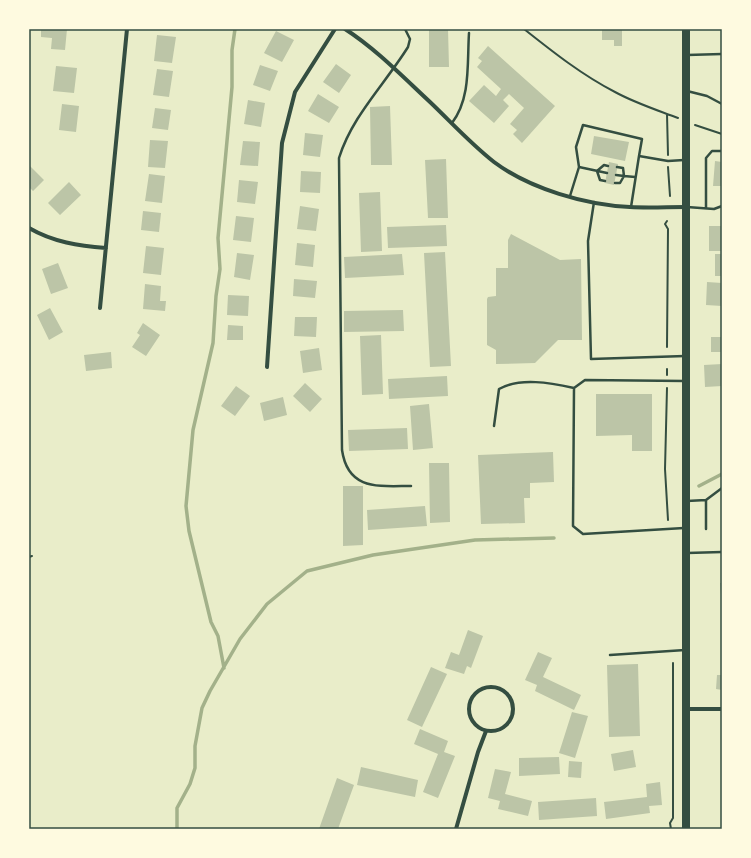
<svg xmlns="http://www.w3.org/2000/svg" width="751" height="858" viewBox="0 0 751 858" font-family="'Roboto Condensed',sans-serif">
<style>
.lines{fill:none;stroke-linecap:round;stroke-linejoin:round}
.stream{stroke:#a3b18a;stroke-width:3.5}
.building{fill:#bcc5a7}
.path{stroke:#344e41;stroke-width:2}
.service{stroke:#344e41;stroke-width:2.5}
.minor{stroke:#344e41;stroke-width:4}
.secondary{stroke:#344e41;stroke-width:8}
.neatline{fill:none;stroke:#344e41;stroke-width:1.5}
</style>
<rect width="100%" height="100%" fill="#e9edc9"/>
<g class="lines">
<path class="stream" d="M699,486l23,-12
M224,668l-6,-32 -7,-14 -22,-91 -3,-25 7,-76 20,-87 3,-47 4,-27 -2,-31 14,-151v-37l3,-21
M177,829v-21l13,-24 5,-16v-22l7,-38 8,-17 30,-52 27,-35 40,-33 66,-16 102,-15 79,-2"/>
</g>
<path class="building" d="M41,29h26l-2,21 -14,-1 1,-11 -11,-1z
M429,29h19l1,38h-20z
M602,29h20v17h-8v-6h-12z
M276,31l18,9 -12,22 -18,-9z
M157,35l19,2 -4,26 -18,-2z
M488,46l67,60 -33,37 -9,-9 4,-4 -7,-6 14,-16 -15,-14 -6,6 6,6 -15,17 -25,-22 15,-16 12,11 5,-7 -24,-22 5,-6 -4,-3z
M336,64l15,11 -12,18 -16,-11z
M260,65l18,6 -8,20 -17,-6z
M56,66l21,2 -3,25 -21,-2z
M157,69l16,2 -4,26 -16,-2z
M318,94l21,13 -10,16 -21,-12z
M248,100l17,3 -4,24 -17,-3z
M62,104l17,2 -3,26 -17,-2z
M390,106l2,59h-21l-1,-58z
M155,108l16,2 -3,20 -16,-2z
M305,133l18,2 -3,22 -17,-2z
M594,136l35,6 -4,19 -34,-7z
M150,140l18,1 -3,27 -17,-1z
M243,141l17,1 -2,24 -18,-1z
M446,159l2,59h-20l-3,-58z
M715,161l7,1v24h-9z
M609,162l9,2 -4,21 -9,-2z
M29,165l15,15 -11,11 -4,-4z
M301,171l20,1 -1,21 -20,-1z
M149,174l16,2 -3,27 -17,-2z
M239,180l19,2 -3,22 -18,-2z
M69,182l12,13 -21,20 -12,-12z
M380,192l2,59 -21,1 -2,-59z
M300,206l19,3 -3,22 -19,-2z
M143,211l18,2 -2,19 -18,-2z
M236,216l18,2 -3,24 -18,-2z
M446,225l1,21 -59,2 -1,-21z
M709,226h13v25h-13z
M511,234l49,26 21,-1 1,81h-24l-23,23 -39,1v-14l-9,-5v-46l1,-2 8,-1v-28h12v-28z
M297,243l18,2 -2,22 -18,-2z
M146,246l18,2 -3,27 -18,-2z
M445,252l6,114 -21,1 -6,-114z
M237,253l17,2 -4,25 -16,-3z
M402,254l2,21 -59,3 -1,-21z
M715,254h7v22h-7z
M58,263l10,25 -17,6 -9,-25z
M294,279l23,2 -2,17 -22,-2z
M707,282l15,1v23l-16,-1z
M145,284l16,2 -1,15h6l-1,10 -22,-2z
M228,295l21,1 -1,20 -21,-1z
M50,308l13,24 -14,8 -12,-25z
M403,310l1,21 -60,1v-21z
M295,317h22l-1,20 -22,-1z
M143,323l17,12 -14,21 -14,-9 8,-12 -3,-2z
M228,325l15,1v14h-16z
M381,335l2,59 -21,1 -2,-59z
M711,337h11v15h-11z
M319,348l3,22 -19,3 -3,-22z
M111,352l1,16 -26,3 -2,-16z
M722,364v22l-17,1 -1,-22z
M447,376l1,20 -59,3 -1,-20z
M305,383l17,16 -12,13 -17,-16z
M236,386l14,10 -15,20 -14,-10z
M596,394h56v57h-20v-16l-36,1z
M283,397l4,18 -23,6 -4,-18z
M429,404l4,44 -20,2 -3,-44z
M407,428l1,21 -59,2 -1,-21z
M553,452l1,30 -24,1v15h-6l1,25 -44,1 -3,-69z
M429,463h20l1,59 -20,1z
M343,486h20v59l-20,1z
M425,506l2,20 -59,4 -1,-20z
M720,583h2v11h-1z
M468,630l15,6 -12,32 -4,-2 -3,8 -19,-6 6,-16 8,3z
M538,652l14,6 -9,19 38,18 -7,15 -39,-19 2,-6 -12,-5z
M638,664l2,72 -31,1 -2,-72z
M431,667l16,7 -25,53 -15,-7z
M717,675h5v15l-6,-1z
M572,712l16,4 -13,42 -16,-5z
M420,729l28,12 -4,11 11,4 -17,42 -15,-6 15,-38 -24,-10z
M633,750l3,17 -22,4 -3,-17z
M559,757l1,17 -41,2v-18z
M569,761l13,1 -1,16 -13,-1z
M361,767l57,13 -3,17 -58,-12z
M495,769l16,3 -6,22 27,7 -4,15 -30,-7 2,-8 -12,-3z
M337,778l17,7 -16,44h-19z
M660,782l2,23 -13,1 1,7 -44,6 -2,-17 43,-5 -1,-13z
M596,798l1,18 -58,4 -1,-18z"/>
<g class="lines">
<path class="path" d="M524,29c29,23 58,46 91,63 20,11 42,18 63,26
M667,114l1,41
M695,125l27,9
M668,167l2,29
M667,347l1,-118 -3,-5 2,-3
M667,375v-6
M667,388l-2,81 3,51
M29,557l3,-1
M671,829l-1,-6 3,-5v-155"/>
<path class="service" d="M405,29l5,10 -2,8c-23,37 -56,69 -69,111l3,292c6,41 37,36 69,36
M687,55l35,-1
M687,91l20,5 15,8
M452,123c19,-25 15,-59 17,-90
M579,167l28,6
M617,167l6,1 1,8 11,1
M605,181l-5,-1 -3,-9 7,-6 4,1
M615,183h5l4,-7 -8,-1
M570,196l9,-29 -3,-20 7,-22 59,14 -3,17 29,5 16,-1
M594,202l-6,39 3,118 94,-3
M631,207l8,-51
M687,207l27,2 8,-3
M706,208v-50l6,-7h10
M494,426l5,-37c21,-12 52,-6 75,-1
M706,500v29
M687,501l19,-1 16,-12
M684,528l-101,6 -10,-8 1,-138 11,-8 100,1
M687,553l35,-1
M610,655l75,-5"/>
<path class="minor" d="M345,29c31,20 58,48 85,73 21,20 41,42 64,60 36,27 92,43 136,45 18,1 37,0 55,0
M29,228c24,14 50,18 77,20
M100,308l27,-279
M267,367l15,-224 13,-51 40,-63
M469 709a22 22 0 1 1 44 0a22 22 0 1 1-44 0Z
M686,709h36
M456,829l22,-77 8,-21"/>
<path class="secondary" d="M686,829v-800"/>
</g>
<rect width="751" height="858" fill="none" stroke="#fefae0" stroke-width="60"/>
<rect x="30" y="30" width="691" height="798" class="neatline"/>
</svg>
